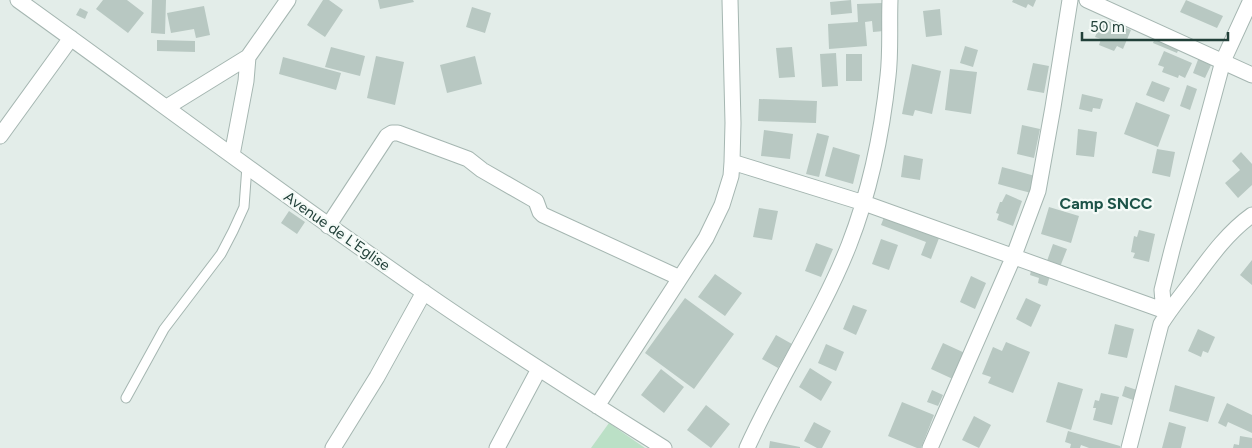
<svg xmlns="http://www.w3.org/2000/svg" width="1252" height="448" viewBox="0 0 1252 448" font-family="Figtree,sans-serif">
<style>
.green{fill:#bbe0c6}
.building{fill:#b8c8c2}
.lines{fill:none;stroke-linecap:round;stroke-linejoin:round}
.service-casing{stroke:#a5b6b1;stroke-width:11}
.minor-casing{stroke:#a5b6b1;stroke-width:17}
.service{stroke:#fff;stroke-width:9}
.minor{stroke:#fff;stroke-width:15}
.labels{text-anchor:middle;dominant-baseline:central;stroke-width:4.5;stroke-linejoin:round;paint-order:stroke}
.street-label{font-size:15px;fill:#214039;stroke:#f4faf7}
.neighbourhood-label{font-size:16px;font-weight:bold;fill:#1c5348;stroke:#f4faf7}
</style>
<rect width="100%" height="100%" fill="#e3ede9"/>
<path class="green" d="M609,423l36,25h-54z"/>
<path class="building" d="M103,0h24l17,13 -16,20 -32,-24z
M152,0h14l-1,34 -14,-1z
M323,0h6l14,10 -18,27 -18,-12z
M378,0h35l1,2 -34,7z
M851,0l1,13 -21,2 -1,-13z
M1013,0h23l-3,7 -5,-3 -2,4 -14,-6z
M1186,0l37,16 -6,12 -37,-16z
M882,3l2,28 -11,1 -1,-11 -7,1 2,24 -38,3 -1,-25 30,-2 -1,-18z
M204,6l6,29 -14,3 -2,-9 -23,4 -4,-20z
M472,7l19,6 -6,20 -19,-6z
M80,8l8,4 -3,7 -9,-4z
M940,9l2,26 -16,2 -3,-26z
M1103,19l28,11 -8,19 -6,-3 -3,5 -15,-6 2,-6 -6,-2z
M1156,35l24,10 -3,8 -24,-10z
M157,40l38,1v11l-38,-1z
M965,46l13,4 -5,17 -13,-4z
M331,47l34,9 -5,20 -35,-9z
M792,47l3,30 -16,1 -3,-30z
M1164,51l28,12 -7,15 -6,-3 -1,3 -16,-6 2,-5 -6,-2z
M836,53l2,33 -16,1 -2,-33z
M846,54h16v27h-16z
M376,56l28,6 -9,43 -28,-7z
M475,56l7,28 -35,9 -7,-28z
M283,57l58,16 -5,17 -57,-16z
M1199,57l13,6 -7,15 -12,-5z
M1033,63l16,3 -5,27 -17,-3z
M912,64l29,7 -9,43 -17,-4 -2,6 -11,-2z
M950,69l27,3 -6,42 -26,-4z
M1152,81l18,7 -6,14 -18,-7z
M1187,85l10,4 -7,21 -10,-4z
M1082,94l21,5 -3,10 -7,-1 -1,4 -13,-3z
M759,99l58,2 -1,22 -58,-2z
M1136,102l34,13 -12,32 -34,-13z
M1022,125l18,4 -6,29 -17,-4z
M1078,129l19,3 -3,25 -18,-2z
M764,130l29,4 -3,25 -29,-3z
M817,133l12,3 -10,41 -13,-3z
M833,147l27,8 -7,29 -28,-8z
M1157,149l18,3 -5,25 -18,-4z
M1241,152l11,12v21l-14,13 -13,-15 15,-13 -8,-9z
M904,155l19,4 -3,21 -19,-3z
M1002,167l33,9 -4,17 -33,-9z
M1006,194l16,7 -9,25 -16,-6 2,-6 -3,-1 4,-11h2z
M1049,207l30,9 -8,27 -30,-9z
M759,208l19,3 -6,29 -19,-3z
M289,211l16,11 -8,12 -16,-11z
M886,212l55,21 -10,26 -10,-4 5,-13 -45,-17z
M1139,230l16,4 -6,28 -16,-4 2,-5 -4,-1 3,-16 3,1z
M881,239l17,6 -9,25 -17,-6z
M816,243l17,6 -12,28 -16,-6z
M1053,244l14,5 -7,18 -13,-6z
M1252,260v25l-12,-10z
M1032,267l19,5 -4,14 -9,-3 1,-5 -9,-3z
M715,274l27,19 -17,23 -27,-19z
M971,276l15,7 -11,26 -15,-7z
M685,298l49,36 -40,55 -49,-36z
M1026,298l15,7 -10,22 -15,-8z
M853,305l14,5 -11,25 -13,-6z
M1115,324l19,5 -7,29 -19,-4z
M1198,329l17,8 -7,16 -5,-2 -2,6 -13,-6z
M776,335l16,9 -14,24 -16,-9z
M1006,342l24,10 -17,41 -25,-10 3,-6 -9,-3 11,-27 9,4z
M943,343l24,11 -12,26 -24,-11z
M826,344l18,8 -8,19 -18,-8z
M810,368l22,14 -11,19 -22,-14z
M661,369l23,18 -20,26 -23,-18z
M1058,382l25,7 -12,41 -25,-8z
M1175,385l40,12 -7,25 -39,-11z
M1125,386l15,5 -4,10 -14,-5z
M932,390l11,5 -5,11 -11,-4z
M1101,393l18,4 -7,28 -19,-5 3,-12h-3l2,-8 4,1z
M902,402l32,13 -13,33h-4l-29,-12z
M1227,403l25,12v18l-24,-11 -2,5 -8,-4z
M706,405l24,19 -19,24 -24,-18z
M974,416l17,9 -12,23 -17,-8z
M814,422l17,9 -9,17h-5l-13,-7z
M1169,422l17,5 -5,21h-19z
M1068,431l52,15v2h-31l-8,-3 -1,3h-10l1,-4 -6,-2z
M1240,436l12,2v10h-19l1,-4 5,1z
M770,441l30,6v1h-31z"/>
<g class="lines">
<defs>
<path id="service" d="M126,398l38,-69 57,-75 12,-23 11,-24 3,-41"/>
<path id="minor" d="M18,0c135,97 268,197 404,291 79,55 161,106 242,157
M1087,0l165,75
M167,107l81,-50 40,-57
M0,136l71,-98
M232,155l14,-74 2,-24
M732,162l132,41 304,109
M328,226l59,-90 5,-3h6l70,26 14,11 54,31 4,11 3,3 137,63
M1168,312l-5,-10 -1,-12 10,-40 51,-189 28,-61
M597,406l109,-168 16,-33 9,-29 1,-14 1,-39 -3,-123
M333,448l44,-71 47,-85
M497,448l42,-79
M747,448c31,-69 74,-132 102,-203 21,-54 33,-112 39,-169 3,-25 1,-51 2,-76
M930,448l83,-190 25,-67 15,-84 17,-107
M1129,448l32,-124c9,-15 21,-29 32,-44 17,-23 35,-48 59,-65"/>
</defs>
<use href="#service" class="service-casing"/>
<use href="#minor" class="minor-casing"/>
<use href="#service" class="service"/>
<use href="#minor" class="minor"/>
</g>
<g class="labels">
<g class="street-label">
<text transform="translate(337 231) rotate(35)">Avenue de L'Eglise</text>
</g>
<g class="neighbourhood-label">
<text x="1106" y="203">Camp SNCC</text>
</g>
</g>
<path d="M1082 32v8h146v-8" fill="none" stroke="#214039" stroke-width="2.5"/>
<text x="1090" y="32" font-size="15" fill="#214039" stroke="#f4faf7" stroke-width="4" paint-order="stroke">50 m</text>
</svg>
